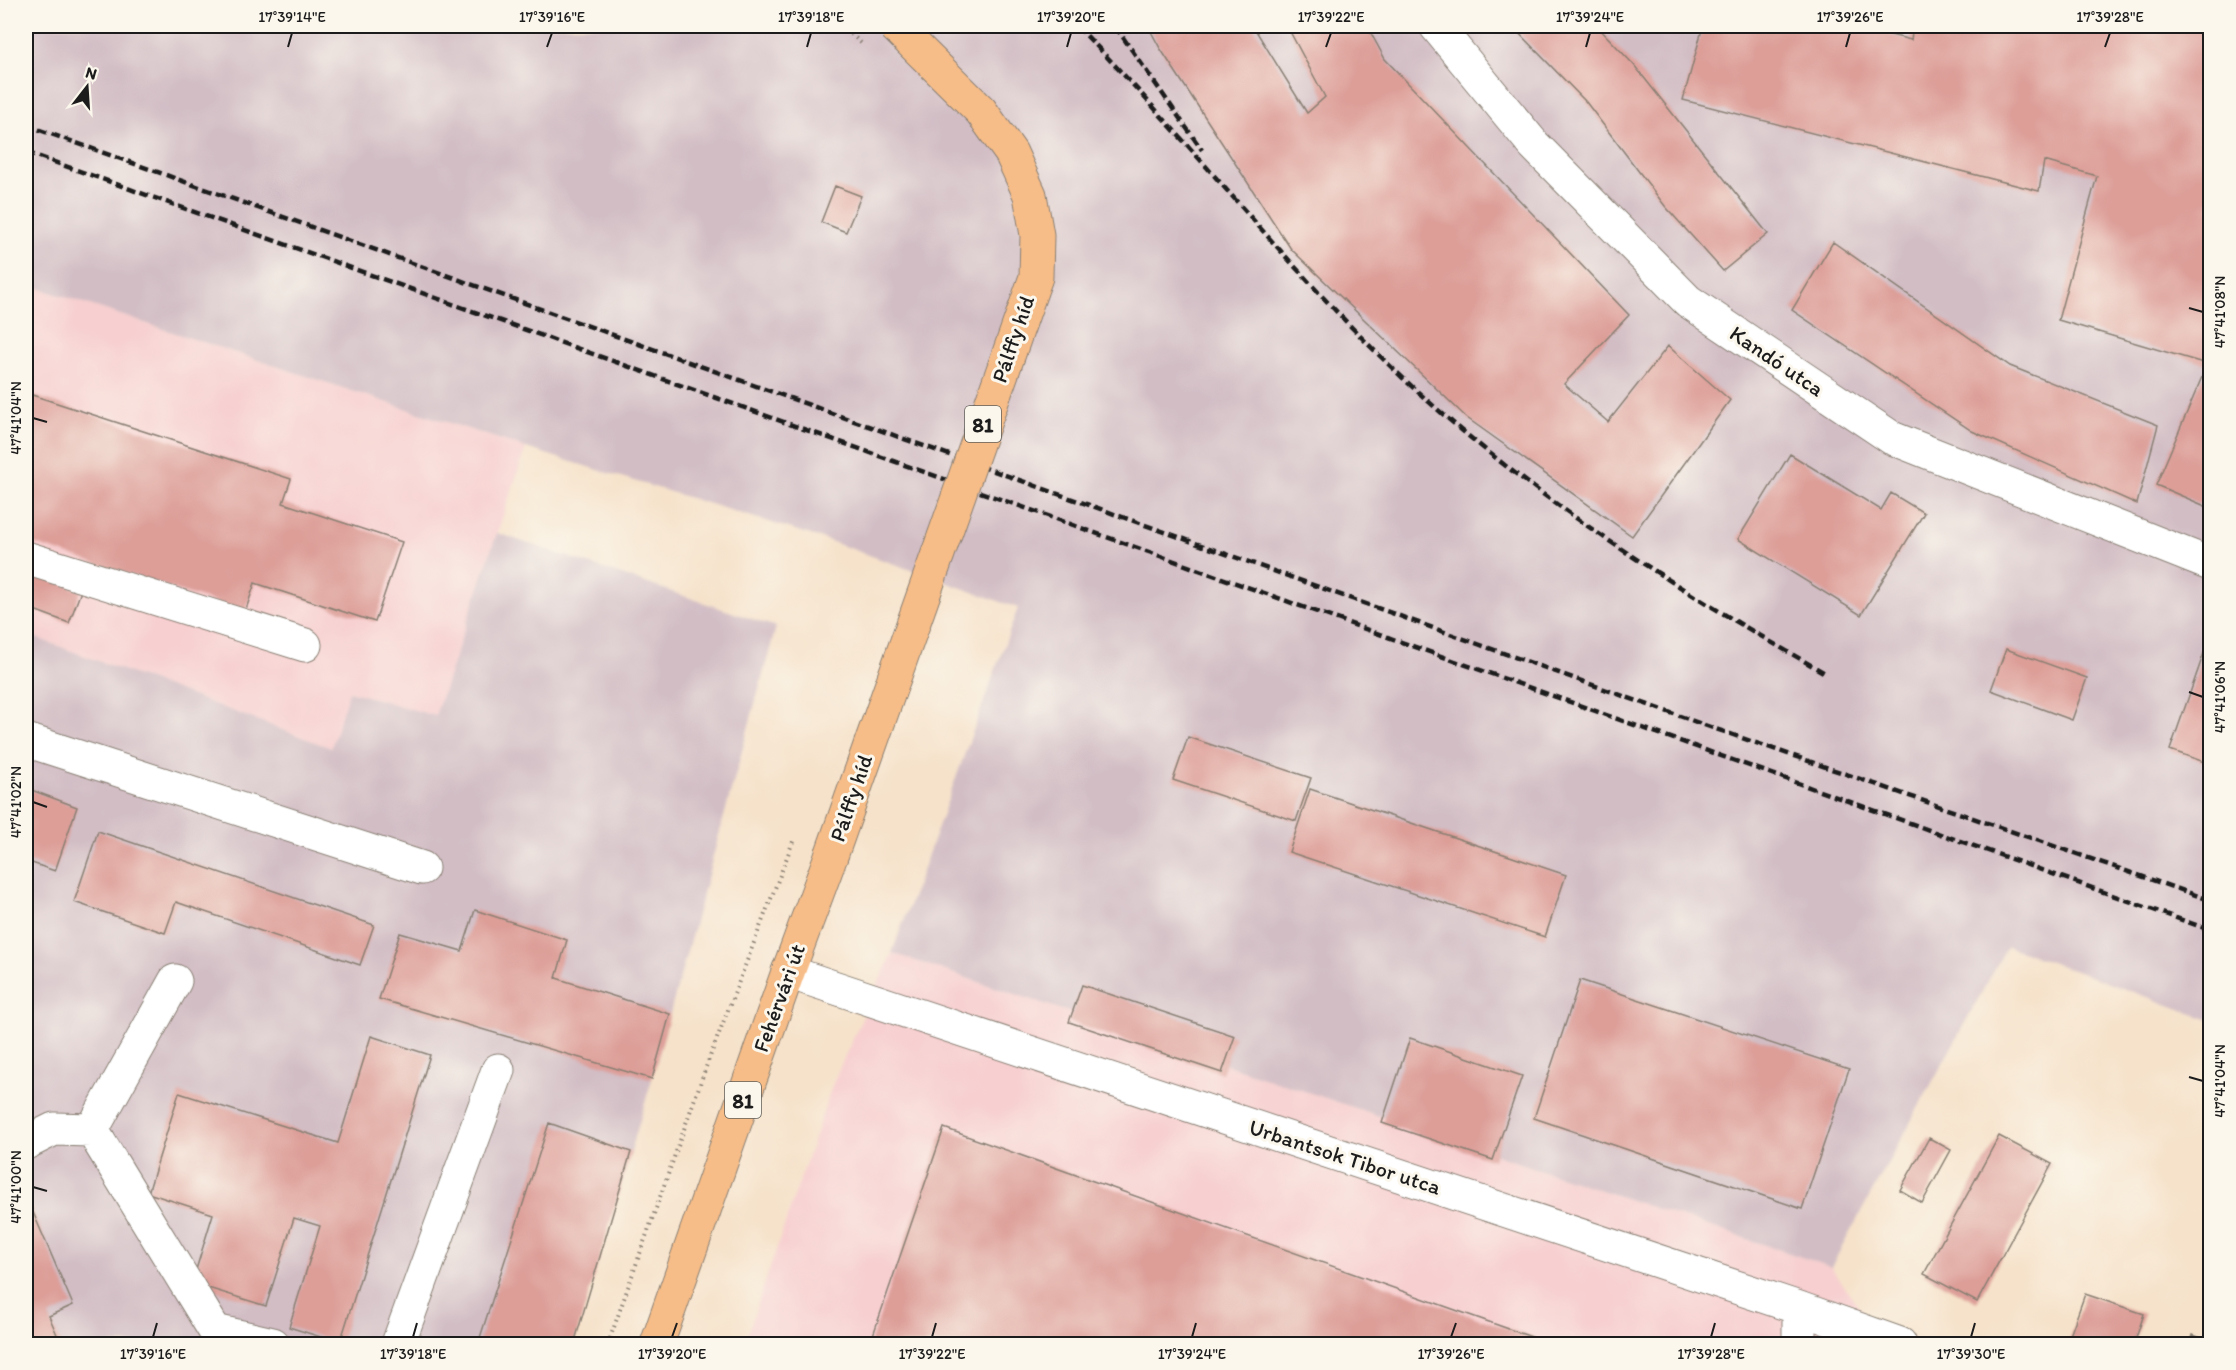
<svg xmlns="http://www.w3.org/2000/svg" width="2236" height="1370" viewBox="0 0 2236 1370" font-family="Itim,sans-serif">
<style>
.built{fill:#f7cfd0}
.industrial{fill:#d2bdc5}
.building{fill:#dd9e98}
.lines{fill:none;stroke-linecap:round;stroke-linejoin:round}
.minor-casing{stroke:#897f73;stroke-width:35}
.major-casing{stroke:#897f73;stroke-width:35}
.path{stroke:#897f73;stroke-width:4;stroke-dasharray:1.5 4.5;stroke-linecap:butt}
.minor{stroke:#fff;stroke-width:33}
.major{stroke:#f7bd88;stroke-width:33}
.rail{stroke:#1c1c1c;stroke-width:4.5;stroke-dasharray:9 4.5;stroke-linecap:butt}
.major-bridge-casing{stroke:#897f73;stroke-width:35;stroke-linecap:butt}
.path-bridge{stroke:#897f73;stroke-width:4;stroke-dasharray:1.5 4.5;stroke-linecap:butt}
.major-bridge{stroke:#f7bd88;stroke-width:33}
.ticks{fill:none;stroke:#1c1c1c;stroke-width:2}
.labels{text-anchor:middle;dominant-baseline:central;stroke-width:6;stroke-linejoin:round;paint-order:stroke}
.shield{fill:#fbf7ec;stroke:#5f5e5a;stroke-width:1.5}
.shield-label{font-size:21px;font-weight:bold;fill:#1c1c1c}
.street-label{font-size:22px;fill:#1c1c1c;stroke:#fbf7ec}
.neatline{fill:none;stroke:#1c1c1c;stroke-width:2}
.ticks-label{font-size:15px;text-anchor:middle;fill:#1c1c1c}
</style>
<rect width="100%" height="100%" fill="#fbf7ec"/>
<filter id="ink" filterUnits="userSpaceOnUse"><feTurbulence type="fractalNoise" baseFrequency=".0167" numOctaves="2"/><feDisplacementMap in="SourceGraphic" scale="12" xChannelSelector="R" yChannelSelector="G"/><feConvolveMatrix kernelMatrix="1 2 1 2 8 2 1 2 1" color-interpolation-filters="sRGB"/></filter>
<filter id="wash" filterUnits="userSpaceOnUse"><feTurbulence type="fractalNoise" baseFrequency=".008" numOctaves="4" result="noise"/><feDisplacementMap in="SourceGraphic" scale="24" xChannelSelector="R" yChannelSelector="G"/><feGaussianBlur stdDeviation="1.35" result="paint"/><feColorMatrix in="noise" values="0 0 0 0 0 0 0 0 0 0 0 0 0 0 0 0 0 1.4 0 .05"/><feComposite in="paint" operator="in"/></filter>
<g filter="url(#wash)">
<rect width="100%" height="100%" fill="#f6e2ca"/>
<path class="built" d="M26,284l500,164 -91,269 -85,-26 -19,57 -305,-114z
M892,953l939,314 54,77h-1141l90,-264z"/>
<path class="industrial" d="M26,26h2184v994l-203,-74 -176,321 -939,-314 126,-345 -197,-70 -295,-90 -500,-164z
M497,533l279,94 -124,452 -78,265h-548v-710l305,114 18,-57 86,25z"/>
<g id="blocks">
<path class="building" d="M1148,26h105l54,87 18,-16 -38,-71h80l18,33 244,256 -65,69 44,38 60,-76 62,54 -98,136 -165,-118 -176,-169 -131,-201z
M1512,26h85l37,39 134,169 -45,37 -58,-65 -79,-104z
M1703,26h152l56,14 2,-14h297v339l-152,-45 39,-144 -53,-15 -5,30 -356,-91z
M835,186l26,10 -15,36 -25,-10z
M1833,242l177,124 148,59 -21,79 -165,-73 -180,-121z
M2202,377l8,4v127l-54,-23z
M26,393l265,86 -8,24 119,39 -27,80 -120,-39 -10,29 -219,-71z
M1790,454l91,56 10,-17 33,20 -63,102 -123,-76z
M26,571l55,20 -12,32 -43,-16z
M2006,649l81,29 -15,42 -81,-30z
M2204,653l6,2v109l-40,-14z
M1188,737l123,41 -15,43 -123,-41z
M26,788l51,19 -22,64 -29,-10z
M1310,789l256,86 -21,62 -256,-85z
M98,831l276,94 -14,40 -184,-63 -11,31 -91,-31z
M475,910l92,30 -11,38 114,36 -18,65 -273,-80 21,-66 62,18z
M1580,980l269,89 -47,140 -268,-91z
M1082,985l153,51 -13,37 -153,-51z
M371,1036l59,19 -90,288 -51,-16 31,-101 -26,-8 -28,88 -74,-23 21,-69 -65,-21 31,-100 159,50z
M1410,1038l112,38 -29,84 -111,-37z
M549,1123l82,29 -57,192h-96z
M944,1128l607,216h-681z
M1999,1136l53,28 -75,138 -53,-28z
M1929,1138l22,12 -29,53 -22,-13z
M26,1196l47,109 -24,11 12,28h-35z
M2085,1294l59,20 -10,30h-67z
M2193,1335l17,6v3h-20z"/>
</g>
</g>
<g filter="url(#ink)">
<use href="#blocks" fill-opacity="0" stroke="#897f73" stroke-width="1.5"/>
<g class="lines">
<defs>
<path id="minor" d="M1436,26l98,119 154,156 204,137 318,126
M26,558l279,87
M26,740l396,128
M788,972l1011,336 101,36
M175,981l-83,149 123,201 58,13
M26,1143l28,-14 38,1
M398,1344l100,-274
M1799,1344v-36"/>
<path id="major" d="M657,1344l131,-372 43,-116"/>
</defs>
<use href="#minor" class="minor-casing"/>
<use href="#major" class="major-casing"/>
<path class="path" d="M608,1344l98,-277 88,-228"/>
<use href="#minor" class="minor"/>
<use href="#major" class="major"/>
<path class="rail" d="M1077,26c104,105 195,223 301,328 130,129 288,229 447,319
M1115,26l87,124
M26,125l1687,603 497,172
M26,152l2184,778"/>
<defs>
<path id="major-bridge" d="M831,856l205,-579 1,-42 -7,-40 -19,-42 -30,-42 -86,-85"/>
</defs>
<use href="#major-bridge" class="major-bridge-casing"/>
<path class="path-bridge" d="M842,26l19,17"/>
<use href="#major-bridge" class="major-bridge"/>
</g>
</g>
<path class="ticks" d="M288,47l4,-14M547,47l5,-14M807,47l4,-14M1067,47l4,-14M1326,47l5,-14M1586,47l4,-14M1846,47l4,-14M2105,47l5,-14M2189,308l14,4M33,418l14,4M2189,692l14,5M33,802l14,5M2189,1077l14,4M33,1187l14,4M153,1337l4,-14M413,1337l4,-14M672,1337l5,-14M932,1337l4,-14M1192,1337l4,-14M1451,1337l5,-14M1711,1337l4,-14M1971,1337l4,-14"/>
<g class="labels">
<g class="shield">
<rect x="965" y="406" width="36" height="36" rx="4.5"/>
<rect x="725" y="1082" width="36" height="36" rx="4.5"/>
</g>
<g class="shield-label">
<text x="983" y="424">81</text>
<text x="743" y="1100">81</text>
</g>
<g class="street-label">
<text transform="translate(1013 339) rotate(-71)">Pálffy híd</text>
<text transform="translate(1777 361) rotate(34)">Kandó utca</text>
<text transform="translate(851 798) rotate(-71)">Pálffy híd</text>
<text transform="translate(779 998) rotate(-70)">Fehérvári út</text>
<text transform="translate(1345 1157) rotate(18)">Urbantsok Tibor utca</text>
</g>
</g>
<rect width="2236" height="1370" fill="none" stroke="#fbf7ec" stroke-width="66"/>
<g transform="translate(87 87) rotate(17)" stroke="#fbf7ec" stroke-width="4.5" paint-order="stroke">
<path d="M0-4.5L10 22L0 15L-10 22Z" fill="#1c1c1c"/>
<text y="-9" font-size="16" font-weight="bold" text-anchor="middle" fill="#1c1c1c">N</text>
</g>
<rect x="33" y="33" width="2170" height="1304" class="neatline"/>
<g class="ticks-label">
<text x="292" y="22">17°39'14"E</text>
<text x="552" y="22">17°39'16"E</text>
<text x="811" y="22">17°39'18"E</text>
<text x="1071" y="22">17°39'20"E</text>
<text x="1331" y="22">17°39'22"E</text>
<text x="1590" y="22">17°39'24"E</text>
<text x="1850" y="22">17°39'26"E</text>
<text x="2110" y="22">17°39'28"E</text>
<text transform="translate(2220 312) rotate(-90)" y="5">47°41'08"N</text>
<text transform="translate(16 418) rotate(-90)" y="5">47°41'04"N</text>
<text transform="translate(2220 697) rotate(-90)" y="5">47°41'06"N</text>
<text transform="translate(16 802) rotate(-90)" y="5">47°41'02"N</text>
<text transform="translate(2220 1081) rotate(-90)" y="5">47°41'04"N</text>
<text transform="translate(16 1187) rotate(-90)" y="5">47°41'00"N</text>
<text x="153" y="1359">17°39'16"E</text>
<text x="413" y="1359">17°39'18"E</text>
<text x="672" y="1359">17°39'20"E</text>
<text x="932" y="1359">17°39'22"E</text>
<text x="1192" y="1359">17°39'24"E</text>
<text x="1451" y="1359">17°39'26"E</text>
<text x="1711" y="1359">17°39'28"E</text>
<text x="1971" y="1359">17°39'30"E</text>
</g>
</svg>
